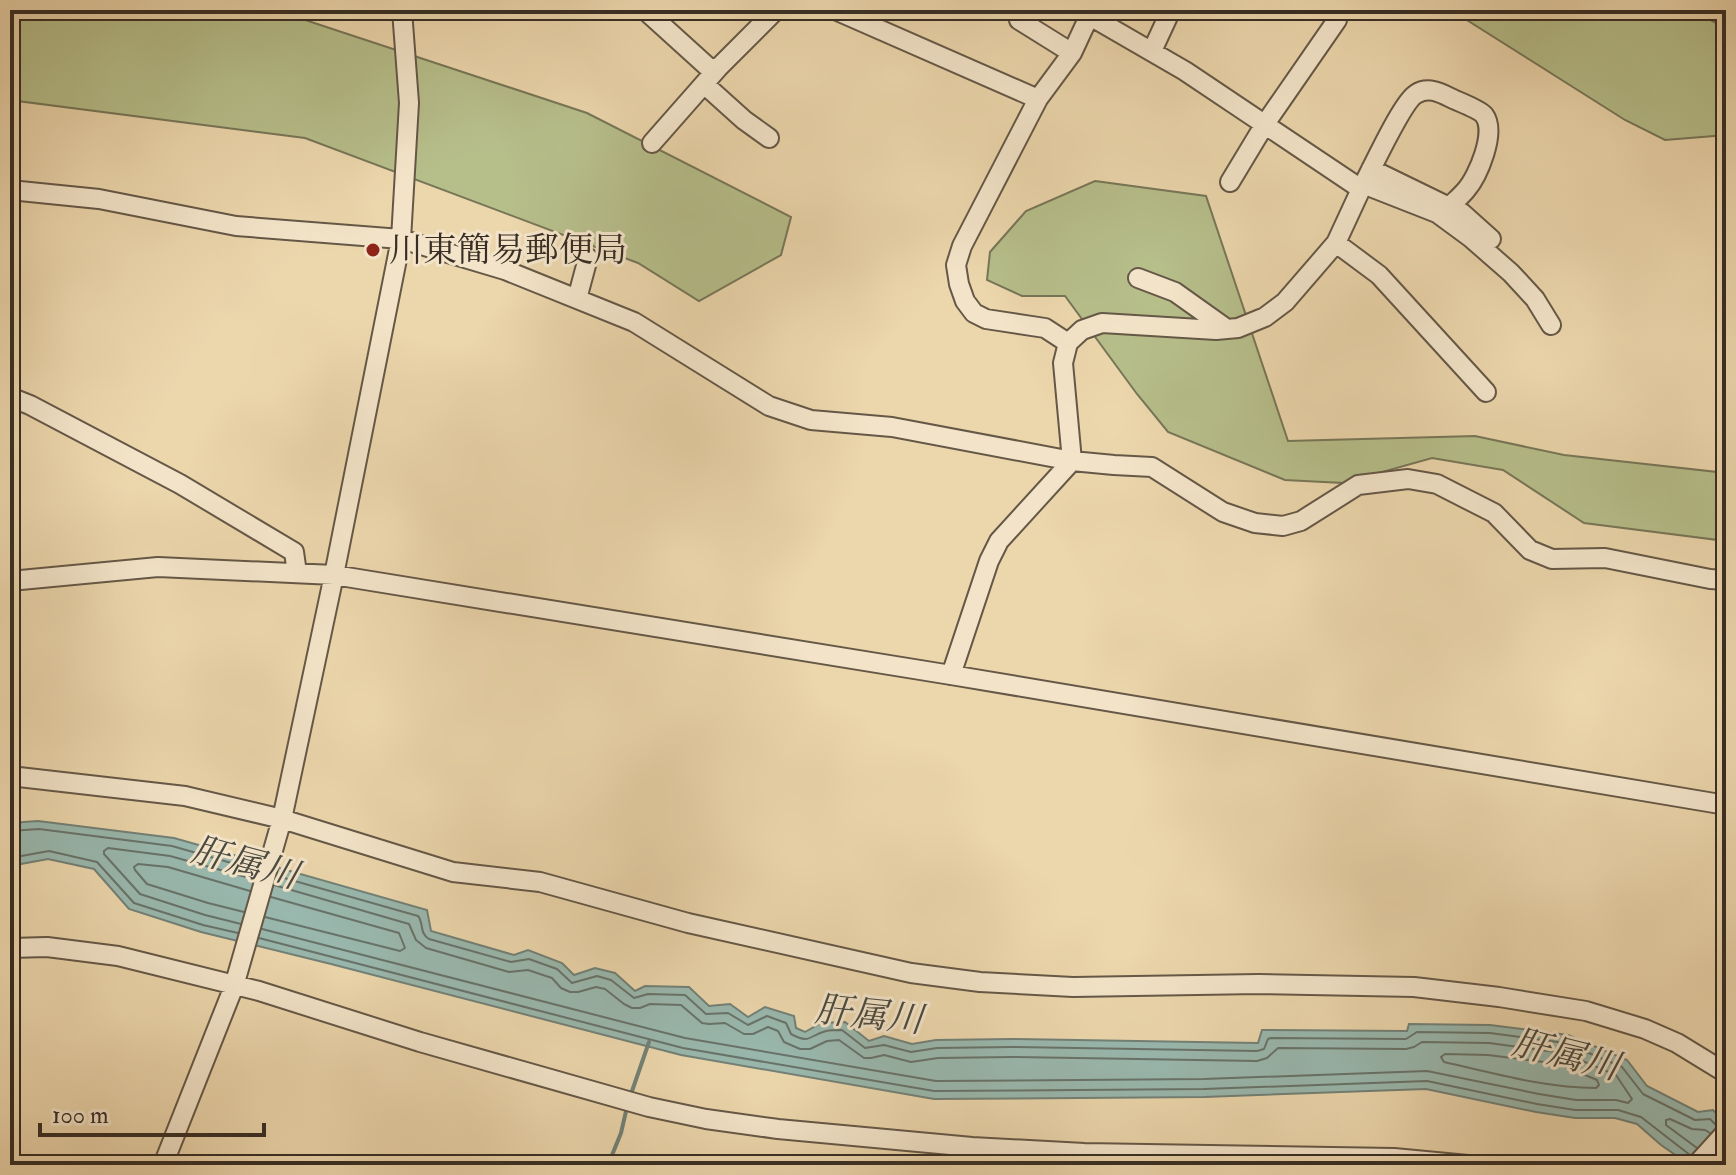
<svg xmlns="http://www.w3.org/2000/svg" width="1736" height="1175" viewBox="0 0 1736 1175" font-family="'IM FELL Double Pica','Noto Serif JP',serif">
<style>
.green{fill:#b6be8a;stroke:#777658;stroke-width:2}
.water{fill:#99b8ae;stroke:#728177;stroke-width:2}
.lines{fill:none;stroke-linecap:round;stroke-linejoin:round}
.shore{stroke:#68736a;stroke-width:2}
.stream{stroke:#728177;stroke-width:4}
.minor-casing{stroke:#655847;stroke-width:22}
.minor{stroke:#f3e4c9;stroke-width:18}
.poi-dot{fill:#8f2418;stroke:#f3e4c9;stroke-width:3}
.labels{text-anchor:middle;dominant-baseline:central;stroke-width:6;stroke-linejoin:round;paint-order:stroke}
.poi-label{font-size:34px;fill:#382e25;stroke:#f3e4c9;text-anchor:start}
.water-label{font-size:36px;font-style:italic;fill:#4b4a40;stroke:#f3e4c9}
</style>
<rect width="100%" height="100%" fill="#ecd6ac"/>
<filter id="stains"><feTurbulence type="fractalNoise" baseFrequency=".0025" numOctaves="4"/><feColorMatrix values="0 0 0 0 .2 0 0 0 0 .09 0 0 0 0 .02 0 0 0 .5 -.17"/></filter>
<radialGradient id="worn" r=".72"><stop offset=".6" stop-color="#630" stop-opacity="0"/><stop offset="1" stop-color="#630" stop-opacity=".3"/></radialGradient>
<path class="green" d="M10,10h265l312,103 204,104 -10,38 -82,46 -61,-38 -333,-125 -295,-38z
M1451,10h240l35,18v107l-61,5 -40,-20z
M1095,181l111,15 82,245 187,-5 89,19 162,18v68l-142,-18 -81,-53 -71,-12 -89,25 -58,-3 -117,-48 -31,-38 -72,-98h-43l-35,-16 3,-28 36,-41z"/>
<path class="water" d="M38,821l136,17 253,72 4,21 83,24 14,-5 34,13 12,12 21,-7 20,5 20,18 10,-5 44,1 20,19 21,-2 18,13 17,-10 29,9 2,12 9,4 16,-9 24,-1 24,19 15,-5 28,8 24,-4 76,-1 246,4 4,-13 145,1 2,-7 81,1 78,10 59,25 20,26 51,26 15,-2 13,14v41h-36l-29,-20 -24,-21 -22,-6h-40l-39,-6 -110,-23 -222,8 -270,2 -253,-44 -350,-91 -130,-32 -72,-23 -35,-40 -46,-10 -38,7v-43z"/>
<g class="lines">
<path class="shore" d="M10,831l29,-2 133,17 84,24
M10,858l39,-7 48,11 37,41 69,22 35,8
M277,876l141,40c6,7 1,17 11,23l82,23 18,-3 28,10 15,14 25,-7 14,4 23,18 14,-4 37,1 21,19 22,-1 20,12 19,-9 19,7 5,11c20,11 18,1 35,-3 5,-1 10,-1 16,-1l23,18 19,-3 27,7 26,-4 75,-1 245,4 7,-2 4,-10 3,-1 135,1 11,-7 73,1 75,10 57,24 21,27 52,26 15,-1 7,7
M244,912l-36,-9 -61,-19 -12,-14 -1,-3 4,-3 30,3 82,24
M265,917l135,34 5,-3 -6,-15 -128,-36
M241,924l-36,-9 -65,-21 -36,-40v-3l4,-3 62,8 83,23
M262,929l423,109 251,43 268,-2 223,-8 112,23 37,6h40l12,3 4,-4 -16,-24 -53,-22 -74,-10 -67,-1 -8,5 -8,2 -128,-1 -11,10 -10,3 -245,-4 -74,1 -27,4 -27,-7 -13,3h-7l-25,-18 -12,1 -17,8h-10l-16,-7 -6,-11 -10,-4 -15,7h-9l-19,-11 -16,1 -7,-1 -21,-18 -31,-1 -10,4h-8l-8,-4 -19,-15 -9,-2 -18,5h-8l-9,-4 -9,-10 -24,-8 -19,2 -83,-24 -10,-8 -7,-16 -135,-39
M259,938l424,110 251,43 270,-2 223,-8 110,23 38,6h43l23,7 49,38
M1445,1054l43,1 71,9 38,16 2,5 -3,3c-51,0 -103,-15 -152,-26l-3,-5z
M1697,1148l-31,-23v-5l4,-1 22,10 13,1 5,3"/>
<path class="stream" d="M631,1094l18,-52
M608,1165l13,-32 6,-26"/>
<defs>
<path id="minor" d="M645,10l64,58h9l58,-58
M835,10l203,89
M1019,20l53,33
M1152,51l19,-41
M704,84l40,36 25,18
M652,143l66,-75
M1230,182l35,-58 72,-104
M1363,184l74,29 34,25 40,35 24,26 16,26
M1361,189c10,-18 41,-87 55,-95 12,-8 25,-1 35,4 8,4 28,11 33,17 13,17 -6,61 -18,75 -5,6 -11,11 -17,17l-78,-38
M10,190l89,9 137,27 165,13 104,31 129,52 135,84 42,14 81,7 180,34 42,4 38,2 71,45 32,11 28,3 18,-5 57,-36 50,-6 29,5 57,29 36,37 22,9 53,-1 105,21 16,1
M1449,207l13,6 29,26
M1336,243l43,32 107,117
M1138,278l37,14 52,37
M577,299l11,-41
M1068,343l-23,-15 -59,-9 -12,-6 -9,-12 -6,-17 -3,-19 6,-19 76,-147 34,-46 20,-43
M10,397l20,8 150,79 114,68 3,21
M10,581l148,-14 176,8 617,100 775,130
M951,675l38,-114 10,-20 73,-80 -9,-98 5,-20 14,-13 20,-7 114,7 22,-2 27,-11 20,-15 51,-59 25,-54 -176,-118 -95,-55
M10,776l175,20 97,23 171,53 87,10 148,41 223,50 69,9 93,5 186,-3 155,3 85,10 87,14 59,18 32,14 49,30
M10,948l37,-1 71,9 141,35 161,51 229,65 57,12 72,10 194,18 112,6 310,5 74,7
M163,1165l71,-179 48,-167 52,-244 67,-336 8,-136 -7,-93
M1696,1165l30,-33"/>
</defs>
<use href="#minor" class="minor-casing"/>
<use href="#minor" class="minor"/>
</g>
<circle class="poi-dot" cx="373" cy="250" r="8"/>
<g class="labels">
<g class="poi-label">
<text x="389" y="250">川東簡易郵便局</text>
</g>
<g class="water-label">
<text transform="translate(245 863) rotate(15)">肝属川</text>
<text transform="translate(869 1015) rotate(6)">肝属川</text>
<text transform="translate(1566 1055) rotate(14)">肝属川</text>
</g>
</g>
<rect width="1736" height="1175" fill="none" stroke="#ecd6ac" stroke-width="40"/>
<rect x="12" y="12" width="1712" height="1151" fill="none" stroke="#382e25" stroke-width="4"/>
<rect x="20" y="20" width="1696" height="1135" fill="none" stroke="#382e25" stroke-width="2"/>
<path d="M40 1123v12h224v-12" fill="none" stroke="#382e25" stroke-width="4"/>
<text x="52" y="1123" font-size="24" fill="#382e25" stroke="#f3e4c9" stroke-width="6" paint-order="stroke">100 m</text>
<rect width="100%" height="100%" filter="url(#stains)"/>
<rect width="100%" height="100%" fill="url(#worn)"/>
</svg>
